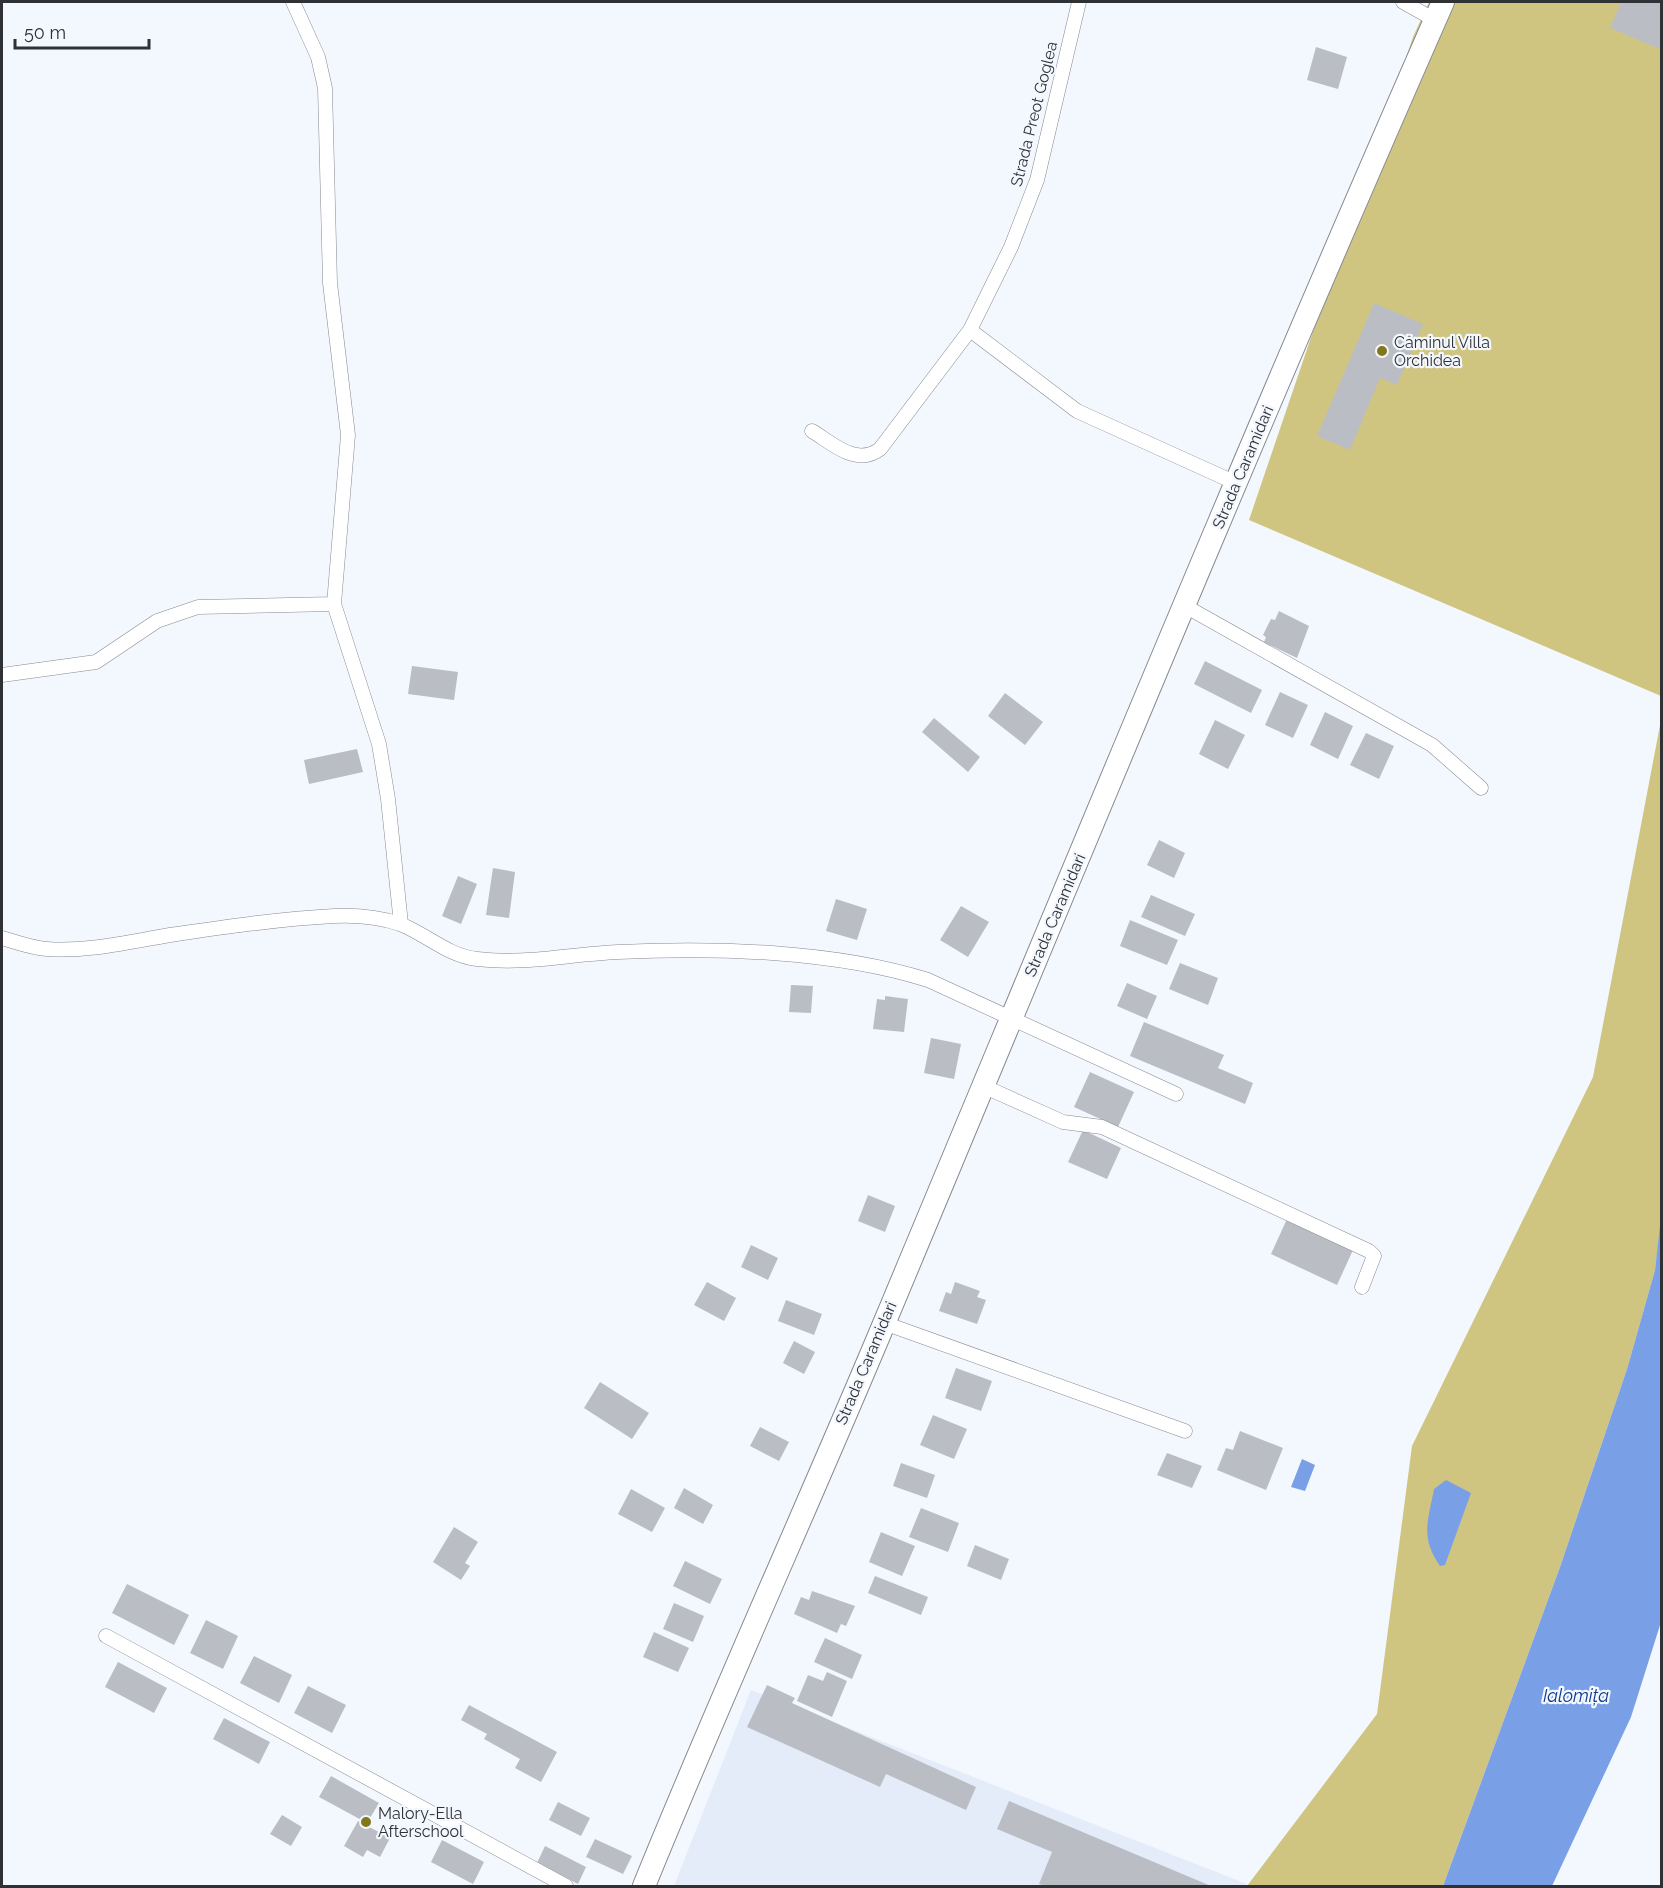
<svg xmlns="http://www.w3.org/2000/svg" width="1663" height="1888" viewBox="0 0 1663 1888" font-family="Raleway,sans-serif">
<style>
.built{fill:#e4ecf9}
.green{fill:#cfc580}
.water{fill:#79a0e7}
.building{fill:#babec4}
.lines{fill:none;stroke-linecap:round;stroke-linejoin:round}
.street-casing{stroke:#878a90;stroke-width:15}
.primary-casing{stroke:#878a90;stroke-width:24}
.street{stroke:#fff;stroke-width:14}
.primary{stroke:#fff;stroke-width:22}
.poi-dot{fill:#83771c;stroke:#f3f7fe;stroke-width:2}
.labels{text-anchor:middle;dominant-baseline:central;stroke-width:4.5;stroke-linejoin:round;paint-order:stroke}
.street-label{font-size:16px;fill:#303134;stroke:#f3f7fe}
.poi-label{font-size:16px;fill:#303134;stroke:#f3f7fe;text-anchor:start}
.water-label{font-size:18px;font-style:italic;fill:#123b8d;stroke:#f3f7fe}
</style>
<rect width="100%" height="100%" fill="#f3f7fe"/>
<path class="built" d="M751,1690l496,194v2h-573z"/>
<path class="green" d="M1429,2h232v694l-412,-176 164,-483z
M1661,720l1,496 -7,54 -28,99 -67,198 -117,319h-196l130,-172 35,-268 181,-369z"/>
<path class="water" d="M1661,1216v406l-30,95 -79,169h-109l117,-319 67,-198 28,-99z
M1302,1459l13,6 -10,26 -14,-4z
M1446,1480l25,13 -26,72 -5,1c-20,-29 -12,-45 -6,-77z"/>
<path class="building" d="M1621,2h41v48l-52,-22z
M1316,47l31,10 -9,32 -31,-9z
M1374,303l49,21 -26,61 -17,-7 -30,72 -33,-14z
M1279,611l30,15 -12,32 -33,-16 2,-5 -3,-2 8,-16 4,1z
M1205,661l57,29 -11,23 -57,-29z
M412,666l46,6 -4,28 -46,-6z
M1280,692l28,13 -15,33 -28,-13z
M1005,693l38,29 -18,23 -37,-29z
M1325,712l28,14 -15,33 -28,-14z
M934,718l46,39 -12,15 -46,-40z
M1215,720l30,15 -17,34 -29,-15z
M1366,733l28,13 -15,33 -29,-14z
M357,749l6,23 -54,12 -5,-24z
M1159,840l26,13 -11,25 -27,-13z
M493,868l22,4 -6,46 -23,-3z
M458,876l19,8 -16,40 -19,-8z
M1151,895l44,19 -10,22 -44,-19z
M836,899l31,10 -10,31 -31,-9z
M961,906l28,16 -21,35 -28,-17z
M1130,920l48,20 -11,25 -47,-19z
M1180,963l38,15 -10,27 -39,-16z
M1127,983l30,13 -10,23 -30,-13z
M791,985l22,1 -2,27 -22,-1z
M885,996l23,3 -4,33 -31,-3 4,-30 8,1z
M1144,1022l80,33 -6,13 35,15 -8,21 -115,-48z
M931,1038l30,6 -7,35 -30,-6z
M1090,1072l44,20 -16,35 -44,-20z
M1083,1130l38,18 -14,31 -39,-17z
M868,1195l27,11 -10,26 -27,-11z
M1287,1219l66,31 -16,35 -66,-31z
M751,1245l27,13 -10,22 -27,-13z
M707,1282l29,16 -12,23 -30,-16z
M955,1282l25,9 -3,6 9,3 -9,24 -38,-13 7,-19 5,2z
M786,1300l36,14 -8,21 -36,-14z
M794,1341l21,11 -11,22 -21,-11z
M956,1368l36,13 -11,30 -36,-13z
M600,1382l49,31 -17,26 -48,-31z
M933,1415l34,14 -13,30 -34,-14z
M760,1427l29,15 -10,19 -29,-15z
M1240,1431l43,17 -17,42 -49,-20 9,-22 7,2z
M1167,1453l35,13 -10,22 -35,-13z
M901,1463l34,12 -8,23 -34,-12z
M684,1488l29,17 -10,19 -29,-16z
M631,1489l34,19 -13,24 -34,-18z
M921,1508l38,15 -11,29 -39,-15z
M454,1527l24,15 -13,21 5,3 -9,14 -28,-18z
M881,1532l34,14 -13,30 -33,-14z
M975,1545l34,14 -8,21 -34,-14z
M685,1561l37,18 -12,25 -37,-18z
M875,1576l53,21 -7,18 -53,-22z
M127,1584l62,31 -15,30 -62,-32z
M812,1591l43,15 -9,20 -5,-2 -4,9 -43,-19 7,-17 8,3z
M674,1603l30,13 -11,26 -30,-13z
M206,1620l32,16 -15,33 -33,-16z
M654,1632l35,16 -11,24 -35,-15z
M825,1638l37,17 -10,24 -38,-17z
M254,1656l38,19 -13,28 -39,-20z
M118,1662l49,26 -13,25 -49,-26z
M827,1672l20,9 -15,36 -35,-16 11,-26 15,6z
M767,1685l28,13 -3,5 184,84 -10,23 -80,-36 -6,13 -133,-60z
M308,1686l38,19 -14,28 -38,-20z
M469,1705l88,47 -16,30 -26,-14 5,-9 -36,-20 3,-5 -26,-14z
M224,1718l46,24 -11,22 -46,-25z
M331,1776l48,27 -12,20 -48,-26z
M1009,1801l202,85h-165l-7,-2 13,-32 -55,-23z
M558,1802l32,16 -9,18 -32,-16z
M282,1815l20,12 -11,19 -21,-12z
M358,1821l32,17 -10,19 -13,-7 -4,7 -19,-11z
M595,1839l37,17 -9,18 -37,-17z
M442,1840l42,22 -11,22 -42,-22z
M545,1846l41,21 -8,17 -41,-21z"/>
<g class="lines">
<defs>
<path id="street" d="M293,2l25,55 7,31 5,195 18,152 -14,169 45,140 9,55 13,125
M1403,2l32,18
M970,330l107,81 159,72
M812,431c20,12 44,36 68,18l90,-119 41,-83 26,-67 42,-178
M1185,606l247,139 49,43
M2,675l94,-13 61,-41 41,-14 136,-3
M2,938c14,4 30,10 45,11 41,3 82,-7 123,-14 54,-8 109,-16 164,-19 22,-1 45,1 66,8 26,10 48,32 77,35 47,6 94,-5 141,-7 98,-5 218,-1 310,28l248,114
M983,1086l80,36 39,5 267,124 5,5 -12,31
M884,1323l301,108
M106,1636l460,250"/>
<path id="primary" d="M644,1886c77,-190 163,-378 242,-567 184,-440 365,-881 557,-1317"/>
</defs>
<use href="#street" class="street-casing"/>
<use href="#primary" class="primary-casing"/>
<use href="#street" class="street"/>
<use href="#primary" class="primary"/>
</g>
<g class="poi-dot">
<circle cx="1382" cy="351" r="6"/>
<circle cx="366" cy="1822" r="6"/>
</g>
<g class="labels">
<g class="street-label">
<text transform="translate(1034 114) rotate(-76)">Strada Preot Goglea</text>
<text transform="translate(1243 467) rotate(-67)">Strada Caramidari</text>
<text transform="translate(1055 915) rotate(-67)">Strada Caramidari</text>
<text transform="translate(866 1363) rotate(-67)">Strada Caramidari</text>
</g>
<g class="poi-label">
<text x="1394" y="342">Căminul Villa<tspan x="1394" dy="18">Orchidea</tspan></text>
<text x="378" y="1813">Malory-Ella<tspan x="378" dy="18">Afterschool</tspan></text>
</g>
<g class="water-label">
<text x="1576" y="1695">Ialomița</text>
</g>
</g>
<rect width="1663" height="1888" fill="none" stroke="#303134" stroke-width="6"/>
<path d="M15 39v9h134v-9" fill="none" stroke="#303134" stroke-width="3"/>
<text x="24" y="39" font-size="18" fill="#303134" stroke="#f3f7fe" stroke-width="4.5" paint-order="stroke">50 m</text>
</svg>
